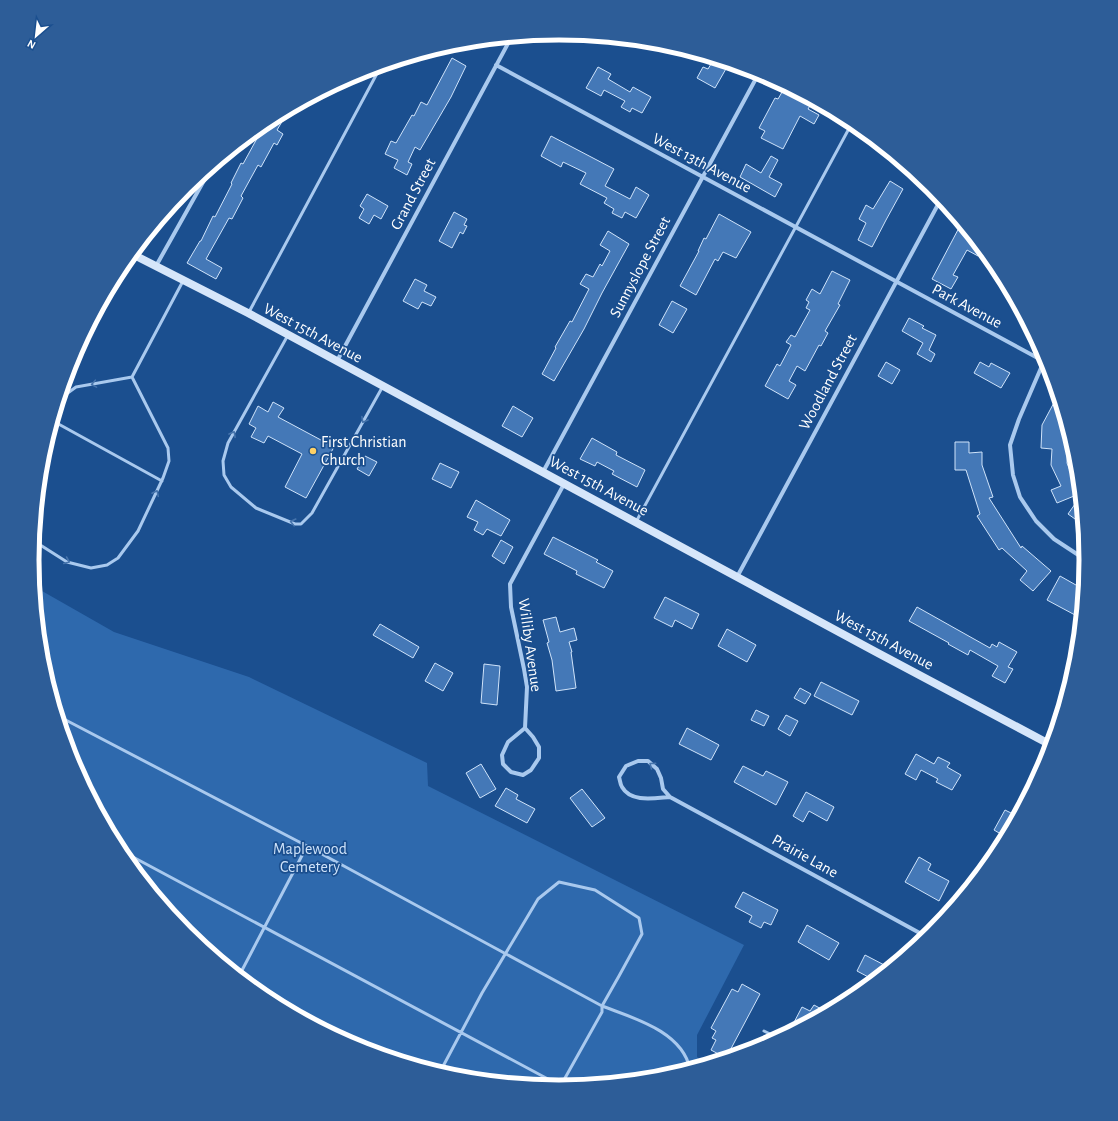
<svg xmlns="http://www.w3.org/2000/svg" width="1118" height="1121" viewBox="0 0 1118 1121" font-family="'Alegreya Sans',sans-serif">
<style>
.green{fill:#2e69ad}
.building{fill:#4478b7;stroke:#cfe3fa}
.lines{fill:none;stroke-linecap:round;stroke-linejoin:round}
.lane{stroke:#a9c9ee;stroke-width:3}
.street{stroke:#a9c9ee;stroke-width:4}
.secondary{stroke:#d6e6fa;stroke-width:8}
.oneway{stroke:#4674ac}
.poi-dot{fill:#ffd166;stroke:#1b4f8f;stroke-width:1.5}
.labels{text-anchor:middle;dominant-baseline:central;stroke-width:3.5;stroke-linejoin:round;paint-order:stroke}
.street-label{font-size:16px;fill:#fff;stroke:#1b4f8f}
.poi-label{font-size:16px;fill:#fff;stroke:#1b4f8f;text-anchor:start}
.park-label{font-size:16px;fill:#cfe3fa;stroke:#1b4f8f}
.rim{fill:none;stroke:#fff;stroke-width:5}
</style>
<rect width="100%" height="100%" fill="#1b4f8f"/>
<path class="green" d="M35,587l79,45 135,45 178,86 1,23 316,159 -47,90v22l8,7 -43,13 -103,10 -103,-10 -99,-30 -91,-48 -80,-66 -65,-80 -49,-91 -30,-99z"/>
<path class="building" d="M452,58l14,8 -15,31 -31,53 -5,-3 -7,15 4,2 -5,11 -13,-7 4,-8 -13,-6 6,-13 5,2 16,-28 2,1 7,-14 6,3z
M714,59l13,8 -12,21 -18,-10 6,-11 5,2z
M598,67l13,7 -3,5 22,13 3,-5 18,10 -9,16 -10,-5 -2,4 -9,-5 4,-6 -21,-11 -3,6 -15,-8z
M785,87l28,14 -5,8 11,6 -5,9 -14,-8 -17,33 -22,-11 4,-7 -6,-3 16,-30 3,1z
M289,110l-12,20 6,4 -6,11 -3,-2 -13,24 -3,-2 -17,31 2,2 -11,21 -3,-1 -23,41 16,9 -6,11 -29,-16 13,-22h1l12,-25 2,1 17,-33 -1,-1 10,-20 2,1 23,-42z
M551,136l63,33 -9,17 25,13 6,-12 13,8 -13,23 -11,-6 -3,6 -10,-5 2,-4 -10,-6 3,-5 -27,-14 6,-11 -23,-11 -2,5 -20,-11z
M771,156l7,4 -9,17 13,7 -7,13 -35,-20 6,-13 15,9z
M890,181l13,8 -17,31 -14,27 -14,-7 8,-17 -7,-4 7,-14 7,4z
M367,194l21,12 -7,13 -7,-4 -5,9 -10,-6 5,-9 -4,-3z
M454,212l13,7 -3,6 3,1 -4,8 -3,-2 -8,16 -13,-7z
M719,214l32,18 -15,26 -13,-6 -5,9 -3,-2 -19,36 -16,-9 19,-35h-1l6,-13 2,1z
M961,224l21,25 -4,7 -11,-6 -14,25 5,2 -7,12 -19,-10z
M608,231l21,13 -27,49 -18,36 -30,52 -12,-7 14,-26 -1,-1 15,-26 2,1 17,-33 -9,-5 6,-10 7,3 7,-13 2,2 8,-15 -10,-6z
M832,271l18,9 -12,24 2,1 -15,26 3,2 -7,13 -2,-1 -14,26 -8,-5 -8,15 7,4 -8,14 -23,-13 12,-22 3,2 11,-21 -5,-3 5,-7 4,2 15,-27 -4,-2 3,-6 -3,-2 6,-11 8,5z
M415,279l12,6 -3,6 12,6 -5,9 -9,-4 -4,7 -15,-8z
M672,301l15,8 -14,24 -14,-8z
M909,318l15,8 -2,2 14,7 -7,15 6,4 -4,8 -14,-8 6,-11 -21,-12z
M886,362l14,8 -8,14 -14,-8z
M980,362l9,5 2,-4 19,10 -9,15 -27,-15z
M1057,397l11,35 -1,31 12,31 -22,9 -6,-13 10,-4 -10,-21 1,-16 -11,-1 1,-23z
M273,402l11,6 -6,9 56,30 -28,51 -21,-11 17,-33 -34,-18 -4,7 -13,-6 5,-9 -7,-4 9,-18 10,6z
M513,406l20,12 -11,19 -20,-11z
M592,438l25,14 -1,3 29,15 -8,17 -25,-13 2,-3 -17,-9 -2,4 -15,-7z
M955,442h14v11l13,-1v13l11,32 -4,1 32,50 1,-2 29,25 -18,20 -13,-11 7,-9 -25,-23 -3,2 -22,-34 3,-2 -14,-44h-11z
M365,456l12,6 -8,14 -12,-7z
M440,463l19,9 -8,16 -19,-9z
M1080,497l1,10 1,17 -14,-10z
M476,500l34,20 -9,16 -14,-7 -4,6 -9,-5 4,-8 -11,-5z
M553,537l45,23 -2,2 17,9 -9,17 -28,-14 1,-3 -33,-17z
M501,540l12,7 -9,17 -12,-8z
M1060,576l23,13 -1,13 -7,13 -28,-15z
M665,597l34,17 -7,15 -17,-9 -3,7 -18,-9z
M917,607l73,41 2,-4 5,3 2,-5 18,10 -9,15 5,2 -8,14 -13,-7 6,-10 -28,-16 -2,5 -20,-11 1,-1 -40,-22z
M556,617l4,15 14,-4 3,12 -8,2 3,10h-1l5,36 -20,3 -4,-31 -5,-17 2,-1 -6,-22z
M380,624l39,23 -6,11 -40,-23z
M727,629l29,16 -9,17 -29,-16z
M435,663l18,10 -10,18 -18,-10z
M484,664l16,2 -3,39 -16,-2z
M821,682l38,19 -7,14 -38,-19z
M800,688l11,6 -6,10 -11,-6z
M756,710l13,6 -5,10 -13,-6z
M786,715l12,6 -8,15 -12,-7z
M687,728l32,17 -8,15 -32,-16z
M916,754l18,10 4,-7 12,6 -3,4 14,8 -9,15 -16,-8 2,-3 -17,-9 -5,10 -11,-6z
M481,764l15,25 -16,9 -14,-25z
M743,766l20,10 3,-5 22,11 -12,23 -42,-23z
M506,788l12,7 -2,4 19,10 -8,14 -32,-17z
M582,789l23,29 -13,9 -22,-29z
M806,792l28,15 -7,14 -18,-10 -6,11 -10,-6z
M1005,810l12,6 -11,21 -12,-7z
M919,857l12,7 -3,6 21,11 -10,20 -34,-19z
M743,892l35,18 -7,15 -7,-3 -3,6 -12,-6 3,-6 -17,-9z
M807,925l32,18 -10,17 -31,-18z
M865,955l25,13 -16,12 -17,-9z
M742,984l18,10 -34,64 -15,-8 5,-10 -4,-2 4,-7 -5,-3 21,-39 6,3z
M814,1005l13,7 -38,20 13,-25 8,4z"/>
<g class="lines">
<path class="lane" d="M249,312l132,-246
M288,335l-60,108 -5,18 1,14 7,12 25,21 39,16h6l11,-11 71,-127
M132,377l51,-96
M54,419l11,-24 11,-8 56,-10
M53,421l109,60
M636,522l216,-399
M34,541l33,21 24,6 16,-3 11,-7 20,-27 25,-53 6,-17 -1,-13 -36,-71
M58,716l249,130 295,160c31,12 80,25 88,63
M118,849l443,237
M239,976l68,-130
M764,1031l14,7
M440,1072l42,-79 56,-94 21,-17 36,8 44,28 3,16 -23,42 -17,30v6l-42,75"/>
<path class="street" d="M496,65l551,298
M156,266l55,-98
M337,361l174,-323
M1044,361l-25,58 -9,26 3,30 7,22 16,24 18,18 32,21
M543,472l216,-399
M737,577l204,-378
M525,728l2,-41 -3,-18 -13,-62 -1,-23 54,-100
M525,728l8,9 6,10v11l-8,12 -8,5 -12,-3 -8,-8 -1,-9 6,-13z
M670,797c-15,1 -39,6 -48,-10 -2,-3 -2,-7 -3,-10l7,-11 12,-5h10l9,8 4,9 2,11 7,8 140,76 117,64"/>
<path class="secondary" d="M132,254l116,59 628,339 175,93"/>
</g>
<defs><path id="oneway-chevron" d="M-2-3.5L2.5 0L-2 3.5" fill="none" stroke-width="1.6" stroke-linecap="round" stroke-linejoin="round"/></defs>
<g class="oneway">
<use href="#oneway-chevron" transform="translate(94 384) rotate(170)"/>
<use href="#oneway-chevron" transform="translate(364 420) rotate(119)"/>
<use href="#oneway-chevron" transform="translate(233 434) rotate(-61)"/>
<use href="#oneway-chevron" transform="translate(156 493) rotate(-64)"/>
<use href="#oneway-chevron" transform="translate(293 522) rotate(-166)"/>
<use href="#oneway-chevron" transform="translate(67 561) rotate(23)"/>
<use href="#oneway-chevron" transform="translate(652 765) rotate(-143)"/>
</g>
<circle class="poi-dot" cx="313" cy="451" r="4"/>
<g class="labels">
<g class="street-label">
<text transform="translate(702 163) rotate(28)">West 13th Avenue</text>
<text transform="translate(413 194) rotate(-62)">Grand Street</text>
<text transform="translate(640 267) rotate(-62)">Sunnyslope Street</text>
<text transform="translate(967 306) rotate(28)">Park Avenue</text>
<text transform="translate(313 333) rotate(28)">West 15th Avenue</text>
<text transform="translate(828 382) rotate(-62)">Woodland Street</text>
<text transform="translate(599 486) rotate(28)">West 15th Avenue</text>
<text transform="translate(884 640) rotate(28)">West 15th Avenue</text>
<text transform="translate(530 645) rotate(82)">Williby Avenue</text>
<text transform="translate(805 856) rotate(29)">Prairie Lane</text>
</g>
<g class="poi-label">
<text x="321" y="442">First Christian<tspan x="321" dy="18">Church</tspan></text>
</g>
<g class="park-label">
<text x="310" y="849">Maplewood<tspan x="310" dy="18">Cemetery</tspan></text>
</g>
</g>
<path d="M0 0H1118V1121H0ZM39 560a520 520 0 1 1 1040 0a520 520 0 1 1-1040 0Z" fill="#2d5d98" fill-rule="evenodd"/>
<path class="rim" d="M39 560a520 520 0 1 1 1040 0a520 520 0 1 1-1040 0Z"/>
<g transform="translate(36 36) rotate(208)" stroke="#1b4f8f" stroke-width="3" paint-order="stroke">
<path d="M0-3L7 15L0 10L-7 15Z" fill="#ffffff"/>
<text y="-6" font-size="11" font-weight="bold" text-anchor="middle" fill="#ffffff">N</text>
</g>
</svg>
